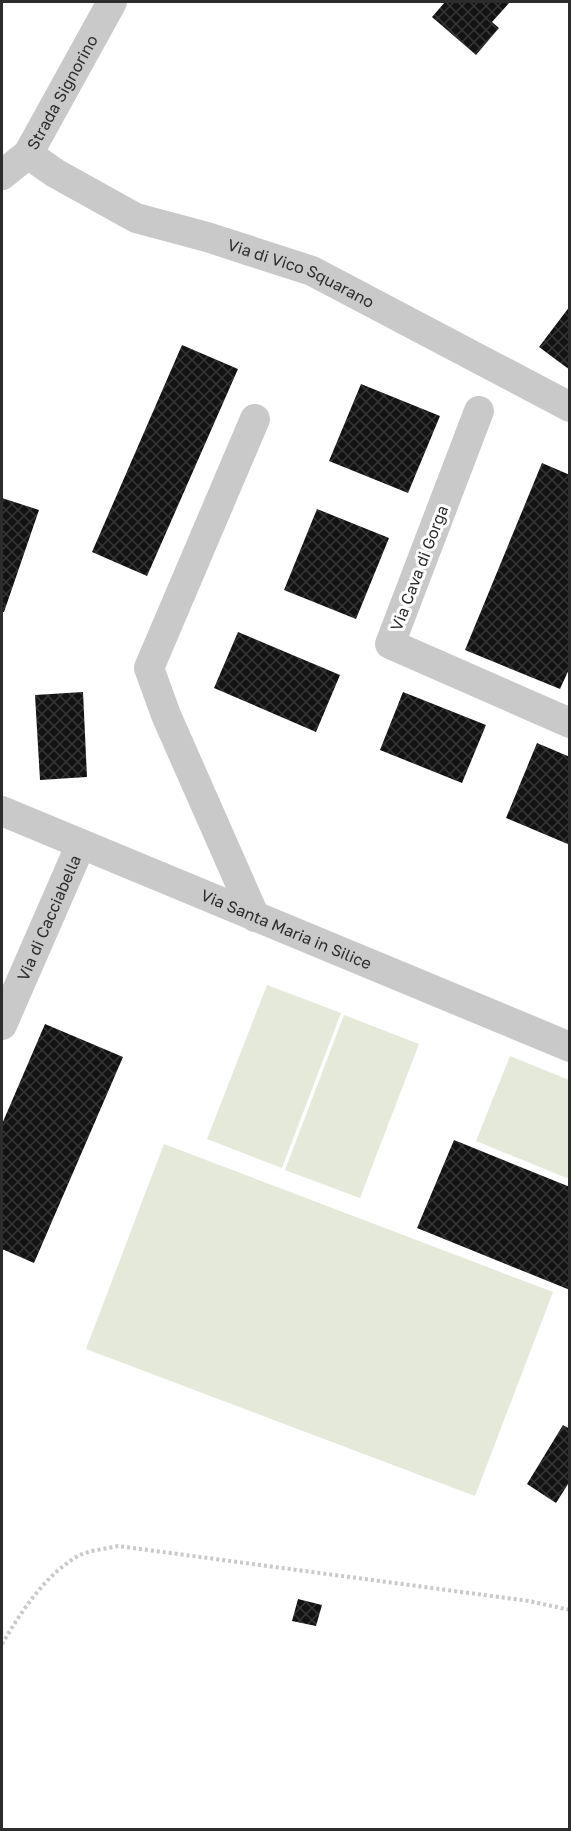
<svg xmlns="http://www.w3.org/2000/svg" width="571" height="1831" viewBox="0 0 571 1831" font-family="'Golos Text',sans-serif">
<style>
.grass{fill:#e4e9d9}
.building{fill:url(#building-cross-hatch)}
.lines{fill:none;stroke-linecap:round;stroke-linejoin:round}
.path{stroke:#c9c9c9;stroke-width:4;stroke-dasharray:3 3;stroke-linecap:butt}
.street{stroke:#c9c9c9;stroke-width:30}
.labels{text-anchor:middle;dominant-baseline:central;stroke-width:6;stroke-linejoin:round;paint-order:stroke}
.street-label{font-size:16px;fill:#2c2c2c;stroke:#fff}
</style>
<defs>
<pattern id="building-cross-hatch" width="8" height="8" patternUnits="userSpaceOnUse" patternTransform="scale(1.5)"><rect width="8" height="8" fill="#131313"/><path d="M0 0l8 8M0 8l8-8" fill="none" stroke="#363636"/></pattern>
</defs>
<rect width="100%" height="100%" fill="#fff"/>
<path class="grass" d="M267,985l74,28 -59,155 -75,-29z
M344,1015l75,29 -59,154 -75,-28z
M510,1056l59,24v99l-93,-38z
M164,1144l389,148 -78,204 -389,-147z"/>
<path class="building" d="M445,2h65l-18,20 7,6 -23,27 -44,-38z
M570,306v64l-31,-23z
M182,345l56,24 -91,207 -55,-24z
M361,384l79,32 -32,77 -79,-32z
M542,463l28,12v192l-10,22 -95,-39z
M2,498l37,12 -35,102h-2z
M317,509l72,29 -33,81 -72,-29z
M238,632l102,43 -24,57 -102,-44z
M83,692l4,85 -47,3 -5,-85z
M403,692l83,33 -24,58 -82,-33z
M537,743l33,14v88l-64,-27z
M45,1024l78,33 -89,206 -32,-14v-125z
M454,1140l116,47v103l-153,-62z
M563,1425l7,4v52l-14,22 -29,-19z
M298,1599l24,6 -6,21 -24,-5z"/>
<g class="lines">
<path class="path" d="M2,1644c19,-32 43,-69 76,-88 11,-6 28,-7 40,-10l411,55 41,9"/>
<g class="street">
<path id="s1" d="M28,154l27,19 81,45 71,19 105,34 258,136"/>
<path id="s2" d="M2,175l26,-21 84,-152"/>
<path d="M479,411l-89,233 180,79"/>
<path d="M255,419l-106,249 17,47 89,202"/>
<path id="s3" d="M2,811l568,236"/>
<path id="s4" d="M2,1025l79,-181"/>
</g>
</g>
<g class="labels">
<g class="street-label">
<text stroke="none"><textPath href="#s2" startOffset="104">Strada Signorino</textPath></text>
<text stroke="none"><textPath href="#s1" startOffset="300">Via di Vico Squarano</textPath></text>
<text transform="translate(419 568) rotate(-69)">Via Cava di Gorga</text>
<text stroke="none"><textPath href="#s4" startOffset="117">Via di Cacciabella</textPath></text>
<text stroke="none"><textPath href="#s3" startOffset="308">Via Santa Maria in Silice</textPath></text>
</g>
</g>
<rect width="571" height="1831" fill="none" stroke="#2c2c2c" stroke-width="6"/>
</svg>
